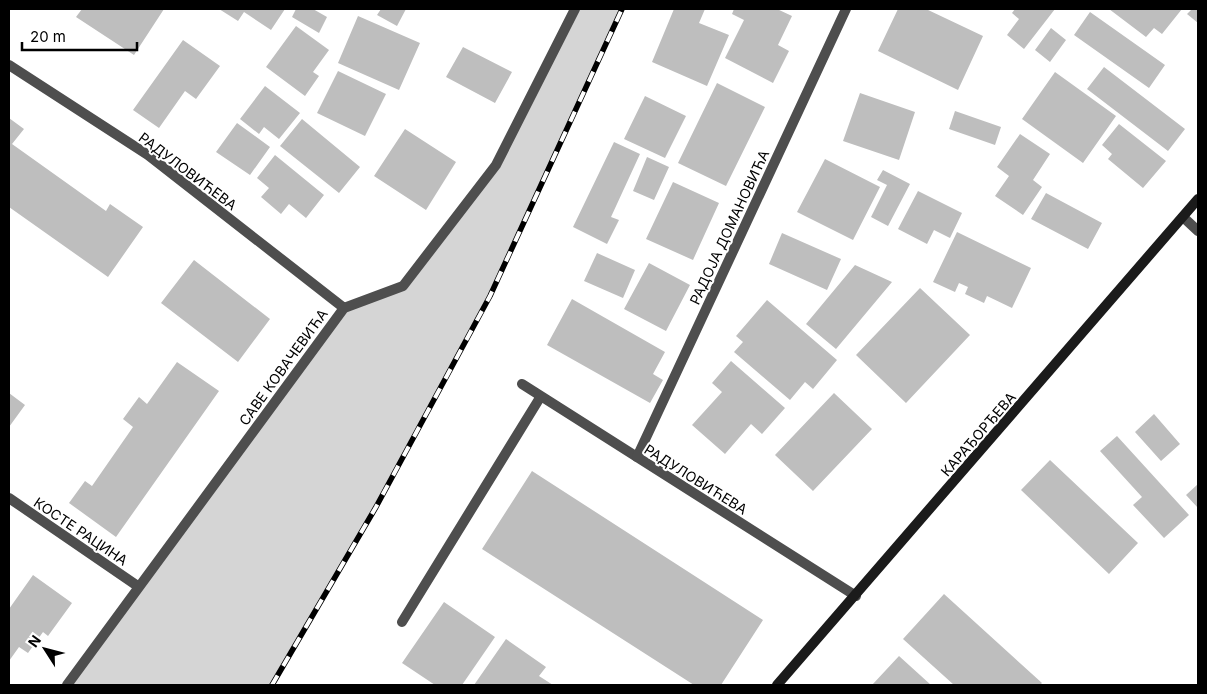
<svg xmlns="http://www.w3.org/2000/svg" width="1207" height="694" viewBox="0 0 1207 694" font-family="Inter,sans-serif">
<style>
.green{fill:#d5d5d5}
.building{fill:#bebebe}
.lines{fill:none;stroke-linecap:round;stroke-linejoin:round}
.lane{stroke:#4e4e4e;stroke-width:10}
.street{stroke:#4e4e4e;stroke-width:10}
.secondary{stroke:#1b1b1b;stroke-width:10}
.rail-casing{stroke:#000;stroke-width:5.5}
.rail{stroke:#fff;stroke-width:4;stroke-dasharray:11;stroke-linecap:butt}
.labels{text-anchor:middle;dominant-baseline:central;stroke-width:4;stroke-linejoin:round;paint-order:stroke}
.street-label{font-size:14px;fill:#000;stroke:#fff}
</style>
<rect width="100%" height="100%" fill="#fff"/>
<path class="green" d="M575,9h47l-132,287 -114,211 -104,178h-205l277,-377 59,-22 93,-121z"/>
<path class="building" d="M82,9h82l-30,46 -58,-38z
M219,9h66l-14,21 -27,-18 -6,9z
M296,9h17l14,8 -8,16 -27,-16z
M381,9h25l-9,17 -20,-11z
M674,9h31l-6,14 30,12 -22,51 -55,-24z
M734,9h43l15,7 -14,29 11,6 -16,32 -48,-25 19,-38 -12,-6z
M898,9h28l57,27 -25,54 -80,-39z
M1015,9h40l-31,40 -17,-14 12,-16 -7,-6z
M1109,9h73l-20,25 -8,-6 -8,9z
M1192,9h6v14l-11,-9z
M1090,12l75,53 -16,23 -75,-53z
M358,16l62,27 -21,47 -61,-27z
M296,26l33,24 -16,22 6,4 -14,20 -39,-29z
M1051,28l15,12 -16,22 -15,-12z
M183,40l37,26 -24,33 -11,-8 -26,37 -26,-18z
M463,47l49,25 -17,31 -49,-26z
M1104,67l81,62 -17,22 -81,-62z
M338,71l48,23 -21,42 -48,-23z
M1055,72l61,44 -33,47 -61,-44z
M717,83l48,24 -39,79 -48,-23z
M265,86l35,27 -21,26 -15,-12 -5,7 -19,-15z
M860,93l55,19 -16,48 -56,-19z
M645,96l41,20 -21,42 -41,-19z
M955,111l46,16 -6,18 -46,-16z
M9,118l15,11 -12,15 94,67 4,-7 33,23 -35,50 -99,-70z
M302,119l58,48 -21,26 -59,-47z
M237,123l33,24 -20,28 -34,-23z
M1119,124l47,37 -23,27 -35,-29 4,-5 -10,-9z
M405,129l51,33 -30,48 -52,-34z
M1020,134l30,20 -17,26 9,7 -19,28 -28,-19 14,-20 -12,-9z
M614,142l26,12 -29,63 8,3 -12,24 -34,-17z
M275,155l49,40 -18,23 -17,-14 -8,10 -20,-17 8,-9 -12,-10z
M647,157l22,10 -15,33 -21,-9z
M825,159l55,28 -27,53 -56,-28z
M883,170l27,14 -22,42 -17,-9 16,-32 -10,-5z
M673,182l46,21 -26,57 -47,-21z
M918,191l44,22 -12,25 -16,-8 -7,14 -29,-15z
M1046,193l56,30 -14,26 -57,-30z
M957,232l74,36 -19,40 -25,-12 -3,7 -19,-9 3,-7 -9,-4 -4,9 -22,-10z
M782,233l59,26 -14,31 -58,-26z
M597,253l38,17 -12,28 -39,-17z
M194,260l76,59 -32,43 -77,-59z
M649,263l41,22 -24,46 -42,-22z
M855,265l37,17 -56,67 -30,-25z
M920,288l50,47 -64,68 -50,-48z
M572,299l93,53 -12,22 10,6 -13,23 -103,-58z
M767,300l70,60 -24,29 -8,-7 -15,18 -56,-48 9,-10 -7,-6z
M731,361l54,47 -23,26 -11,-10 -26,30 -33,-29 30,-33 -10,-9z
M177,362l42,29 -103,146 -47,-34 16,-22 7,5 41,-59 -10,-8 16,-22 8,7z
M9,393l16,12 -16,22z
M834,393l38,36 -59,62 -38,-36z
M1154,414l26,30 -19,17 -26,-29z
M1117,436l72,79 -25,23 -31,-33 9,-8 -42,-46z
M1050,460l88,83 -29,31 -88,-84z
M532,471l231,149 -42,65h-27l-212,-136z
M1198,484v24l-12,-13z
M33,575l39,28 -24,33 -5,-4 -15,21 -9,-6 -10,14v-52z
M944,594l98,89 -2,2h-86l-51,-46z
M444,602l51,35 -33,48h-27l-33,-22z
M506,639l40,28 -7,9 14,9h-79z
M899,656l32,29h-59z"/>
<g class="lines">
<path class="lane" d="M1183,217l15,14
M522,384l334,212
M402,622l139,-226"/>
<path class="street" d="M9,65l139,90 196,153
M637,457l209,-448
M9,498l130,89
M67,685l277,-377 59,-22 93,-121 79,-156"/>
<path class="secondary" d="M777,685l421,-486"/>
<defs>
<path id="rail" d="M272,685l104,-178 114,-211 132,-287"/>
</defs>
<use href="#rail" class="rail-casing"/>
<use href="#rail" class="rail"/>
</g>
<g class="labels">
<g class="street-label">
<text transform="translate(188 171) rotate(37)">РАДУЛОВИЋЕВА</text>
<text transform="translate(729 227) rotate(-65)">РАДОЈА ДОМАНОВИЋА</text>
<text transform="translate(283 367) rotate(-54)">САВЕ КОВАЧЕВИЋА</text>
<text transform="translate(978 434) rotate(-49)">КАРАЂОРЂЕВА</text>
<text transform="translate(696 479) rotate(32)">РАДУЛОВИЋЕВА</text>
<text transform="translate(81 531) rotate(34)">КОСТЕ РАЦИНА</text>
</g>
</g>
<rect width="1207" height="694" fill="none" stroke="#000000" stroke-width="20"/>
<g transform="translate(45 649) rotate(306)" stroke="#ffffff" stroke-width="4" paint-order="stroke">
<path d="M0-4L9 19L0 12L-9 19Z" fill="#000000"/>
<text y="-8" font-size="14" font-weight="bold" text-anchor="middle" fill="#000000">N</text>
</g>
<path d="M22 42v8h115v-8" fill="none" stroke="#000000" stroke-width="2.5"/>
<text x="30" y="42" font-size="15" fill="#000000" stroke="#ffffff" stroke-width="4" paint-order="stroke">20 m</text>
</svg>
